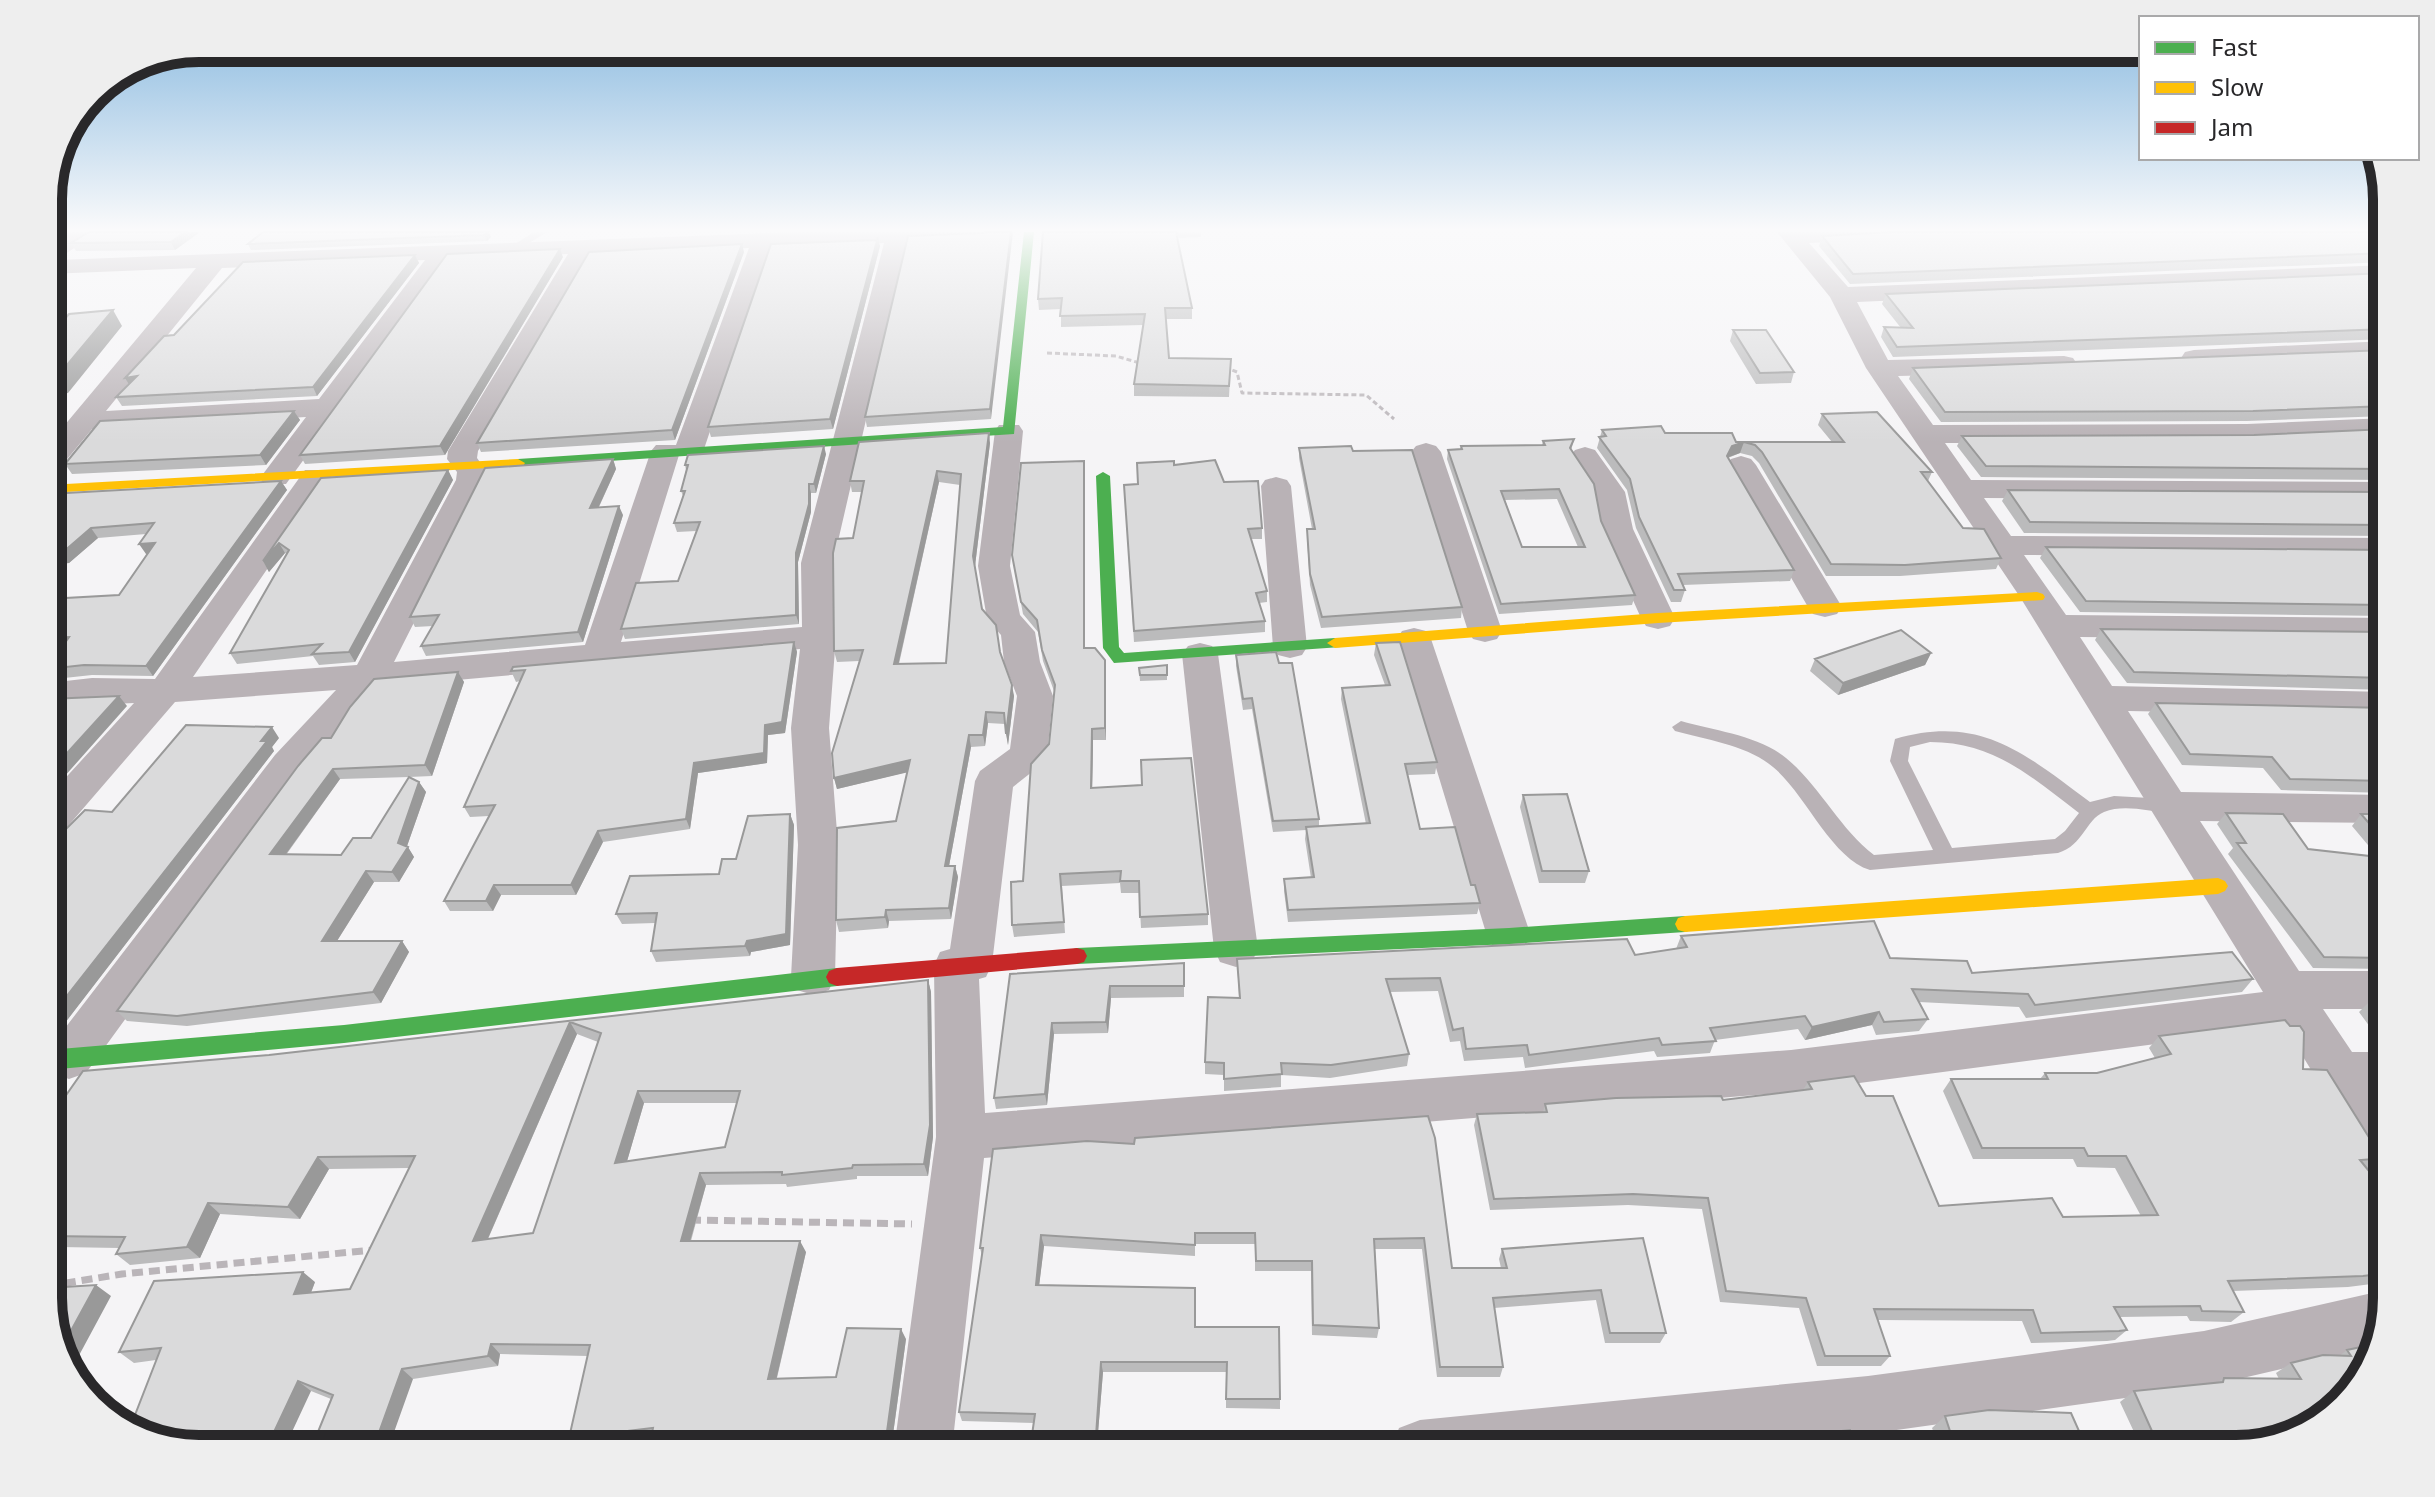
<svg xmlns="http://www.w3.org/2000/svg" width="2435" height="1497" viewBox="0 0 2435 1497" font-family="'Noto Sans',sans-serif">
<style>
.lines{fill:none;stroke-linecap:round;stroke-linejoin:round}
.path-far1{stroke:#bab5b9;stroke-width:3;stroke-dasharray:5 3;stroke-linecap:butt}
.path{stroke:#bab5b9;stroke-width:7;stroke-dasharray:11 6;stroke-linecap:butt}
.lane{fill:#b9b2b6;fill-rule:evenodd}
.street{fill:#b9b2b6;fill-rule:evenodd}
.fast{fill:#4caf50;fill-rule:evenodd}
.slow{fill:#ffc107;fill-rule:evenodd}
.jam{fill:#c62828;fill-rule:evenodd}
.wall{fill:#bbbbbc;fill-rule:evenodd}
.shaded-wall{fill:#999}
.building{fill:#dadadb;stroke:#999;stroke-width:2;fill-rule:evenodd}
.rim{fill:none;stroke:#29282a;stroke-width:10}
</style>
<rect width="100%" height="100%" fill="#f5f4f6"/>
<g class="lines">
<path class="path-far1" d="M1047,353l69,3 27,8
M1225,367l12,5 5,21 124,2 28,24"/>
<path class="path" d="M690,1220l222,4
M48,1286l74,-12 251,-24"/>
<path class="lane" d="M534,232h13l-34,21 -9,-2z
M1681,721c34,10 77,14 105,37 34,28 53,70 88,97l59,-5 -43,-89 5,-22c86,-25 130,15 195,63l24,-6 54,3 7,2 2,5 -2,5 -7,2c-19,-2 -45,-9 -64,-1 -19,8 -20,33 -46,41l-188,17c-39,-12 -65,-77 -97,-103 -26,-22 -66,-27 -98,-36l-3,-4zM1930,742c64,0 100,34 149,71l-14,18 -10,8 -103,9 -44,-87 2,-14z"/>
<path class="street" d="M70,232h27l-40,28 743,-28h195l-11,7 -77,3 -74,321 3,73 -7,92 9,117 -3,132 -6,13 -16,5 -16,-5 -6,-13 7,-132 -7,-117 9,-79 -421,38 -76,88 -217,298 -17,6 -17,-6 -4,-20 4,-8 223,-290 61,-65 -161,12 -113,131 -14,5v-41l86,-94 -86,4v-24l44,-5 63,1 150,-209h22l4,6 -138,201 164,-12 99,-185 1,-8 -10,-13 1,-8 120,-197 -119,5 -163,225h-22l-4,-6 46,-61 -214,12 -34,41 -10,3v-28l148,-177 -148,6v-29zM884,243l-83,320 1,64 -181,15 58,-187h20l5,-6 68,-202zM749,248l-73,197h-20l-5,6 -66,194 -191,17 92,-182 1,-8 -10,-14 1,-7 114,-197zM425,260l-106,139 -213,12 116,-143z
M1777,232h121l-11,7 -78,4 39,44 539,-22v14l-530,23 31,58 176,-4 9,2 4,6 -4,6 -9,2 -166,4 35,49 314,-1 140,-6v18l-140,6 -302,1 26,37 416,2v18l-403,-2 27,38 376,2v20l-363,-3 42,60 321,3v22l-307,-3 32,49 275,6v24l-259,-5 53,81 206,3v28l-187,-2 99,150h88v38h-64l29,43h35v42h-8l8,12v66l-18,-7 -84,-138 -494,65 -807,66 -32,291h-58l42,-312 -2,-172 6,-13 10,-3 25,-168 5,-10 30,-22 7,-53 -13,-34 -3,-27 -14,-16 -9,-53 17,-135 4,-6h20l4,6 -13,135 10,49 15,17 5,30 13,34 -6,59 -5,9 -29,23 -21,177 -6,13 -7,2 6,134 806,-63 472,-58 -243,-395 -154,-229 -36,-71z
M2387,341v16l-193,9 -9,-2 -4,-6 4,-6 9,-2z
M1426,443l10,3 5,6 61,179 -5,8 -12,3 -12,-3 -5,-8 -57,-179 5,-6z
M1585,447l10,3 30,42 8,37 42,89 -5,8 -12,3 -12,-3 -5,-8 -40,-89 -6,-37 -25,-36 5,-6z
M1741,456l10,3 5,6 86,142 -5,7 -12,3 -12,-3 -5,-7 -82,-142 5,-6z
M1276,477l11,3 4,6 16,161 -5,8 -12,3 -12,-3 -5,-8 -12,-161 4,-6z
M1414,628l12,3 5,8 100,297 -7,12 -15,5 -15,-5 -7,-12 -90,-297 5,-8z
M1200,643l12,3 6,8 40,295 -6,13 -16,5 -16,-5 -6,-13 -32,-295 6,-8z
M2381,1291l6,3v4l-14,50 -169,39 -336,47 -152,15h-325l8,-21 21,-8 448,-44 336,-45z"/>
<path class="fast" d="M1024,232h10l-20,202 -496,33 -7,-4 7,-4 485,-32z
M1103,472l7,4 9,171 5,6 211,-15 8,5 -2,4 -227,16 -11,-15 -7,-172z
M1685,916l7,2 3,6 -3,6 -7,2 -176,12 -432,20 -7,-2 -3,-6 3,-6 7,-2 432,-20z
M837,968l8,3 3,6 -3,6 -8,3 -493,57 -296,27v-20l296,-25z"/>
<path class="slow" d="M518,459l7,4 -2,3 -475,27v-8z
M2037,592l6,2 2,3 -2,3 -385,23 -323,25 -8,-5 8,-5 323,-25z
M2218,878l7,3 3,5 -3,5 -7,3 -533,38 -7,-2 -3,-6 3,-6 7,-2z"/>
<path class="jam" d="M1077,948l7,2 3,6 -3,6 -7,2 -240,22 -8,-3 -3,-6 3,-6 8,-3z"/>
</g>
<path class="wall" d="M200,232l-25,18 -99,1 -5,-8z
M489,232l2,5 -4,4 -236,9 -3,-6z
M1043,232h158v5l-24,1 15,70v11h-26l3,39 62,1 -2,38 -95,-1v-12l9,-59 -82,2v-18l-22,1 -1,-11z
M2387,232v30l-537,22 -31,-38 3,-10 68,-3z
M983,233l8,186 -124,8 -2,-10z
M880,246l-47,183 -122,8 -3,-10z
M744,252l-69,188 -194,12 -4,-9z
M415,255l4,8 -102,133 -195,10 -6,-9 13,-13 -4,-6 49,-43z
M563,257l-118,198 -140,9 -5,-9z
M2387,273v66l-494,18 -12,-20 3,-10 17,1 -19,-24 4,-10z
M1733,330l61,42 -3,11 -35,1 -26,-43z
M2387,350v66l-140,5 -306,1 -32,-43 4,-11z
M294,411l6,9 -34,45 -194,9 -7,-10z
M1822,414l110,58 -4,9 35,47 38,30 -5,11 -96,7h-74l-67,-113 -7,-7 -12,-3 -12,5 66,112 -4,11 -107,4 2,5 -4,12h-10l-35,-74 -9,-38 -30,-42 5,-18 134,12h96l-14,-17z
M2387,429v51l-406,-3 -24,-31 5,-10 292,-1z
M1574,439l-3,12 30,70 34,74 -3,10 -133,9 -52,-155 1,-9 12,-1 1,-3 81,-1 1,-4zM1557,499l21,48h-56l-17,-47z
M990,443l-15,123 7,43 18,45 14,42 -6,49 -3,-21 -17,-1 -3,23 -14,1 -22,119h6l3,11 -7,42 -62,2 -1,7 -49,4 -3,-12 60,-99 11,-49 -70,17 -3,-11 25,-117 -22,1 -3,-11 28,-159h-10l-2,-11zM939,482l21,3 -14,178 -47,1z
M1299,448l54,3 109,156 -1,11 -140,10 -11,-43 -3,-46v-10h5l-13,-71z
M826,454l-10,39h-5v19l-13,50 1,62 -174,15 -4,-10 57,-48 18,-50 -19,1 -3,-9 9,-27 -2,-5 5,-21 -1,-5z
M613,459l3,10 -17,38 24,8 -40,127 -157,14 -5,-10 12,-20 -18,1 -5,-10z
M1174,465l50,17 38,46v11h-11l16,52v11l-8,1 6,18v11l-131,10 -10,-157 14,-1z
M448,470l5,10 -98,182 -36,3 -6,-9 -76,8 -7,-11 57,-99 -2,-1 -16,19 -6,-11 58,-83z
M1085,472v176l21,23v69h-13l-1,48 116,126v11l-67,3 -2,-35h-18l-1,-10 -58,3 3,47 -51,4 -2,-12 11,-44 26,-137 5,-53 -11,-30 -5,-29 -15,-18 -11,-59z
M281,481l6,9 -134,186 -61,-1 -37,4 -7,-8v-4l14,-19h-14v-49l71,-4 28,-41h-1v-20l-48,4 -29,25 -21,2v-71z
M2008,490l379,2v44l-363,-3 -22,-32z
M2046,547l341,3v66l-307,-4 -40,-54z
M2101,629l286,3v58l-260,-7 -32,-43z
M794,642l3,10 -12,81 -17,2 -1,28 -69,10 -8,56 -87,13 -27,53h-75l-8,16h-43l-6,-10 45,-85 -19,1 -6,-10 56,-126 -4,1 -5,-11z
M1376,643l61,119 -2,12 -27,1 12,54 51,56 9,18 -3,11 -189,8 -4,-31v-12l27,-1 -6,-39 1,-9 -33,2 -21,-123 -9,1 -7,-44v-11l83,164v7l47,-2 -25,-125 1,-11 43,-3 -11,-30z
M1931,653l-6,12 -87,30 -28,-24 5,-12z
M1167,665v15l-27,1 -1,-13z
M458,672l6,10 -32,94 -23,1 10,5 7,10 -19,54 7,11 -15,25h-25l-37,59h65l7,11 -28,51 -194,23 -60,-5 -10,-10 214,-273zM409,777l-38,61 -30,17h-55l54,-76z
M2156,703l231,5v85l-106,-3 -18,-22 -81,-3 -34,-51z
M279,738l-7,9 2,4 -216,281 -10,1v-189h3l61,-32z
M1523,795l66,76 -4,12h-46l-19,-76z
M2226,813l82,36 70,8 -26,-31 9,-12h26v155l-74,-1 -85,-114 5,-6 -16,-24z
M790,814l4,11 -4,120 -39,7 -1,4 -94,6 -5,-11 4,-28 -33,1 -6,-10 103,-40z
M1681,936l209,22 82,15 281,6 -11,13 -216,26 -7,-11 -100,-5 9,17 -9,12 -43,4 -4,-10 -67,15 -7,-11 -83,11 -5,13 -53,4 -3,-6 -129,17 -2,-11 -59,4 -4,-20 -10,1 -12,-51 -48,1 19,62 -2,12 -77,12 -49,-3v12l-57,4v-16l-19,-1v-12l34,-64 -2,-39 398,-4 41,-6z
M1184,963v34l-73,1 -3,35 -54,1 -7,71 -51,4 -2,-11 16,-124z
M928,980l3,12 2,145 -5,39h-71v3l-70,8 -1,-3 -80,1 -15,56 115,11 -29,126 59,-1 70,-38 -14,103 -241,-3 -73,9 -9,-10 19,-82 -88,-2 -2,12 -85,13 -82,20 -20,-8 -178,29 23,-60 -22,3 -15,-11 196,-70 -4,11 39,-4 59,-121 -80,1 -29,50 -80,-5 -20,44 -70,7 -14,-11 3,-6 -59,-1 -12,-8v-8l8,-11h-8v-70l8,-12 -8,-6v-11l221,-66zM577,1034l21,8 -65,191 -45,6zM644,1103h93l-12,44 -98,14z
M2371,1000h16v42h-6l-22,-30z
M2159,1036l144,33 77,86 7,3v2l-13,10h-5l18,23v89l-39,5 -115,4 11,21 -13,10 -41,-1 -3,-5 -67,1 7,13 -12,10 -8,1 -76,2 -9,-22 -145,-1 13,36 -9,10h-64l-18,-58 -79,-6 -18,-93 -74,-4 -138,5 -16,-85 3,-11 66,-2 2,-8 178,-4 80,-10 5,-8 131,124 124,11 78,-1 -26,-48 -38,-1 -4,-8h-100l-30,-68 8,-12h89l5,-6h52l58,-15 -6,-10z
M1428,1116l24,152h49l-2,-9 3,-10 141,-11 23,95 -6,10h-55l-9,-43 -102,8 9,59 -3,10h-63l-15,-128h-47l4,79 -2,10 -65,-3 -1,-64h-56v-27h-60v12l-151,-10 -5,39 156,42 85,72v10l-54,-1v-36h-123l-6,73 -62,-1 -3,-9 2,-12 -72,-2 -3,-9 23,-156 -2,-8 154,-104z
M2375,1344l-139,105h-94l-22,-47 14,-11 84,-9 6,-4 55,1 -3,-6 15,-10 48,-7 8,-6z
M1945,1416l142,33h-147l-8,-21z
M1785,1437l69,12h-76l-1,-3z"/>
<path class="shaded-wall" d="M185,232h15l-25,18 -4,-8z
M488,232h1l2,5 -4,4 -3,-6z
M1011,232h2l-22,187 -1,-10z
M878,237l2,9 -47,183 -3,-10z
M742,244l2,8 -69,188 -3,-10z
M560,249l3,8 -118,198 -5,-9z
M415,255l4,8 -102,133 -4,-9z
M113,310l9,16 -54,67 -20,2v-17z
M137,376l-7,10 -5,-8z
M294,411l6,9 -34,45 -6,-10z
M989,433l1,10 -15,123 -2,-10z
M1744,442l-4,11 -11,4 -6,9 4,-10 5,-10z
M824,446l2,8 -10,39 -2,-9z
M613,459l3,10 -22,48 -4,-9z
M1084,461l1,11v187l-1,-11z
M448,470l5,10 -98,182 -6,-10z
M937,471l2,11 -43,193 -2,-11z
M281,481l6,9 -134,186 -7,-10z
M809,484l2,9v19l-13,50 1,62 -3,-9v-62z
M619,506l4,9 -40,127 -5,-10z
M91,528l7,10 -29,25 -21,2v-11z
M155,543l7,9 -16,2 -7,-10z
M279,543l6,10 -16,19 -6,-11z
M794,642l3,10 -12,81 -17,2 -1,28 -69,10 -8,56 -4,-10 8,-56z
M1931,653l-6,12 -87,30 5,-12z
M1105,660l1,11v69l-1,-12z
M458,672l6,10 -32,94 -7,-11z
M1012,685l2,11 -6,49 -2,-11z
M119,696l8,10 -79,89v-21z
M986,712l2,11 -3,23 -2,-11z
M272,727l7,11 -7,9 2,4 -216,281 -10,-8v-4z
M1092,729l1,11 -1,59 -1,-11z
M969,735l2,12 -24,130 -2,-11z
M910,760l3,11 -76,18 -3,-11z
M333,769l7,10 -62,86 -8,-11z
M419,782l7,10 -20,57 2,-2 6,10 -15,25 -7,-10 6,-29z
M790,814l4,11 -4,120 -39,7 -1,4 -5,-10z
M598,831l5,11 -27,53 -5,-10z
M955,866l3,11 -7,42 -2,-11z
M366,871l8,11 -44,70 -8,-11z
M494,885l7,10 -8,16 -7,-10z
M886,910l3,11 -1,7 -3,-11z
M402,941l7,11 -28,51 -8,-11z
M928,980l3,12 2,145 -5,39 -4,-12z
M1110,986l1,12 -3,35 -2,-11z
M1879,1012l-7,13 -67,15 7,-13z
M570,1022l7,12 -95,218 -9,-11z
M1052,1023l2,11 -7,71 -2,-11z
M638,1091l6,12 -21,72 -8,-12z
M318,1157l11,12 -29,50 -12,-12z
M700,1173l6,12 -19,67 -6,-11z
M208,1203l12,11 -20,44 -13,-11z
M1041,1235l3,11 -6,49 -2,-10z
M800,1241l6,11 -32,137 -6,-10z
M303,1272l12,10 -9,23 -12,-11z
M96,1285l15,11 -42,78 -8,-25z
M901,1329l5,10 -15,110 -5,-10z
M491,1344l9,10 -2,12 -10,-10z
M1101,1362l2,10 -6,73 -1,-9z
M402,1369l11,10 -25,70h-15z
M298,1381l13,10 -27,58h-18z"/>
<path class="building" d="M89,232h96l-14,10 -100,1z
M263,232h225l-4,3 -236,9z
M985,232h26l-21,177 -125,8 43,-181 75,-3z
M1043,232h133l16,76h-27l4,50 62,1 -2,27 -95,-2 11,-70 -85,2 2,-18 -24,1z
M1892,232h495v21l-534,21 -31,-38z
M878,237l-48,182 -122,8 63,-183 105,-4z
M742,244l-70,186 -195,13 112,-191z
M560,249l-120,197 -140,9 147,-201z
M415,255l-102,132 -197,10 21,-21 -12,2 39,-42 10,-1 69,-73z
M2387,273v56l-490,18 -13,-20 29,1 -27,-34z
M113,310l-56,67 -9,1v-40l21,-24z
M1733,330h33l28,42 -34,1z
M2387,350v56l-134,5 -308,1 -32,-44z
M294,411l-34,44 -195,9 35,-43z
M1877,412l55,60h-11l42,56 21,1 17,29 -96,7 -74,-1 -69,-112 -7,-7 -11,-3 -12,4 -5,10 67,114 -116,4 7,16h-11l-35,-73 -9,-38 -31,-42 7,-1 -4,-6 59,-4 4,7h67l4,9h108l-22,-28z
M2387,429v40l-401,-3 -24,-30 292,-1z
M989,433l-16,123 9,53 14,16 4,27 12,33 -6,49 -2,-21 -18,-1 -3,23h-14l-24,131h10l-6,42 -63,2 -1,7 -49,3 1,-92 59,-7 14,-61 -76,18 -2,-25 31,-103 -29,1 -1,-98 3,-14 17,-1 11,-57h-14l9,-39zM937,471l24,3 -15,189 -52,1z
M1574,439l-4,9 24,36 7,37 34,74 -134,9 -53,-154 14,-1 -1,-3 84,-1 -2,-4zM1559,489l26,58h-63l-21,-56z
M824,446l-10,38h-5v20l-13,49v62l-175,14 15,-46 42,-2 22,-59 -26,1 11,-32h-4l7,-26h-3l3,-10z
M1351,446l2,5 59,-1 50,157 -140,10 -12,-43 -3,-45h8l-16,-81z
M613,459l-23,49 29,-2 -41,126 -157,14 18,-31 -29,2 75,-149z
M1215,460l9,22 34,-1 4,47 -14,1 19,62 -11,2 9,28 -131,10 -10,-146 14,-1 -1,-21 37,-2v4z
M1084,461v187h11l10,12v68l-13,1 -1,59 51,-3 -1,-25 50,-2 17,156 -68,3 -1,-36h-19l1,-10 -61,3 4,48 -52,3 -1,-43 12,-1 8,-117 18,-20 6,-59 -13,-35 -5,-30 -16,-18 -9,-47 9,-92z
M448,470l-99,182 -37,2 10,-10 -92,9 59,-103 -10,-7 -16,18 58,-83z
M281,481l-135,185 -62,-1 -36,4v-2l21,-30 -21,1v-39l71,-4 36,-52 -16,1 15,-21 -63,5 -29,25 -14,1v-54l5,-5 -5,-1z
M2008,490l379,2v33l-357,-3z
M2046,547l341,3v55l-301,-4z
M2101,629l286,3v46l-253,-6z
M1901,630l30,23 -88,30 -28,-24z
M794,642l-12,80 -17,3 -1,28 -70,10 -8,56 -88,12 -27,54h-77l-8,16h-42l51,-96 -31,2 61,-137 -14,1 2,-4z
M1400,642l37,120 -32,2 15,65 35,-2 16,58h4l5,18 -192,7 -4,-31 30,-2 -8,-50 64,-4 -28,-135 48,-3 -14,-42z
M1276,652l3,11h13l27,156 -46,2 -21,-123 -9,1 -7,-44z
M1167,665v10h-27l-1,-7z
M458,672l-33,93 -92,4 -63,85 71,1 12,-17h18l38,-61 10,5 -21,61 10,4 -16,25 -26,-1 -44,70h80l-29,51 -196,24 -60,-5 181,-245 24,-28h9l19,-31 24,-28z
M119,696l-71,78v-75z
M2156,703l231,5v73l-97,-2 -18,-22 -82,-3z
M186,725l86,2 -11,14h6l-219,279v-176h3l34,-34 27,2z
M1567,794l22,77h-47l-19,-76z
M2226,813l57,1 25,35 79,9v100l-63,-1 -87,-114h9z
M790,814l-4,120 -39,7 -2,5 -94,5 6,-38 -41,1 14,-38 89,-2 3,-15h14l12,-43z
M2361,814h26v30z
M1874,921l16,37 77,3 5,12 260,-21 21,27 -218,26 -7,-11 -116,-5 16,30 -44,3 -5,-10 -67,15 -7,-11 -95,12 6,13 -54,4 -3,-7 -130,17 -2,-10 -61,4 -3,-21 -10,2 -13,-52 -54,1 23,75 -78,11 -50,-2 1,11 -58,5v-16l-19,-1 3,-65 32,1 -3,-39 390,-20 8,16 52,-8 -6,-11z
M1184,963v23h-74l-4,36 -54,1 -7,71 -51,4 16,-124z
M928,980l2,145 -6,39 -71,1 -1,3 -70,7v-3l-82,1 -19,68h119l-32,138 68,-2 11,-49 54,1 -15,110 7,3 -2,7h-242l4,-21 -84,10 21,-93 -99,-1 -3,12 -86,13 -29,80h-62l22,-54 -35,-14 -32,68h-67l-76,-21 -5,-5 1,-2 14,-1 28,-72 -42,4 35,-71 149,-9 -9,22 56,-5 65,-133 -97,1 -30,50 -80,-4 -21,44 -71,7 9,-17 -77,-1v-5l16,-23h-16v-58l15,-22h-15v-7l35,-50 186,-16zM570,1022l31,11 -68,200 -60,8zM638,1091h102l-15,56 -110,16z
M2371,1000h16v22z
M2285,1020l5,6h10l4,6 -1,37 24,1 53,85 7,3 -27,2 27,33v80l-24,3 -135,5 16,31 -42,-1 -2,-5 -86,1 13,23 -8,1 -78,2 -8,-23 -159,-1 16,47h-65l-19,-58 -80,-7 -18,-93 -75,-4 -139,5 -17,-85 70,-2 -2,-8 71,-6 105,-2 2,4 89,-11 -4,-7 46,-6 12,20h27l46,110 113,-8 11,19 95,-2 -32,-59h-38l-4,-8h-102l-31,-69h97l-3,-6h52l74,-19 -12,-18z
M1428,1116l7,22 17,130h55l-5,-19 141,-11 23,95h-56l-9,-43 -108,8 10,69h-63l-16,-129 -50,1 5,89 -66,-3 -1,-64h-56l-1,-28h-60v12l-154,-10 -5,50 159,3v39h84l1,72h-54l1,-37h-126l-5,74 -64,-1 3,-21 -76,-2 24,-164h-3l13,-99 94,-8 47,3 1,-6z
M96,1285l-35,64 -13,-42v-19z
M2375,1344l-9,30 -55,55 -75,20h-76l-26,-58 89,-9 1,-4 77,1 -10,-16 32,-8 28,1 -4,-6z
M1989,1410l82,3 16,36h-131l-11,-33z
M1850,1430l4,19h-67l-2,-12z
M1538,1441h40l2,8h-40z"/>
<linearGradient id="sky" x2="0" y2="1"><stop stop-color="#83b6de"/><stop offset="0.52" stop-color="#fafafb"/><stop offset="1" stop-color="#fafafb" stop-opacity="0"/></linearGradient>
<rect width="2435" height="442" fill="url(#sky)"/>
<path d="M0 0H2435V1497H0ZM199 62H2236A137 137 0 0 1 2373 199V1298A137 137 0 0 1 2236 1435H199A137 137 0 0 1 62 1298V199A137 137 0 0 1 199 62Z" fill="#eee" fill-rule="evenodd"/>
<path class="rim" d="M199 62H2236A137 137 0 0 1 2373 199V1298A137 137 0 0 1 2236 1435H199A137 137 0 0 1 62 1298V199A137 137 0 0 1 199 62Z"/>
<rect x="2139" y="16" width="280" height="144" fill="#ffffff" stroke="#a9a9aa" stroke-width="2"/>
<rect x="2155" y="42" width="40" height="12" fill="#4caf50" stroke="#a9a9aa" stroke-width="2"/>
<text x="2211" y="56" font-size="24" fill="#29282a">Fast</text>
<rect x="2155" y="82" width="40" height="12" fill="#ffc107" stroke="#a9a9aa" stroke-width="2"/>
<text x="2211" y="96" font-size="24" fill="#29282a">Slow</text>
<rect x="2155" y="122" width="40" height="12" fill="#c62828" stroke="#a9a9aa" stroke-width="2"/>
<text x="2211" y="136" font-size="24" fill="#29282a">Jam</text>
</svg>
